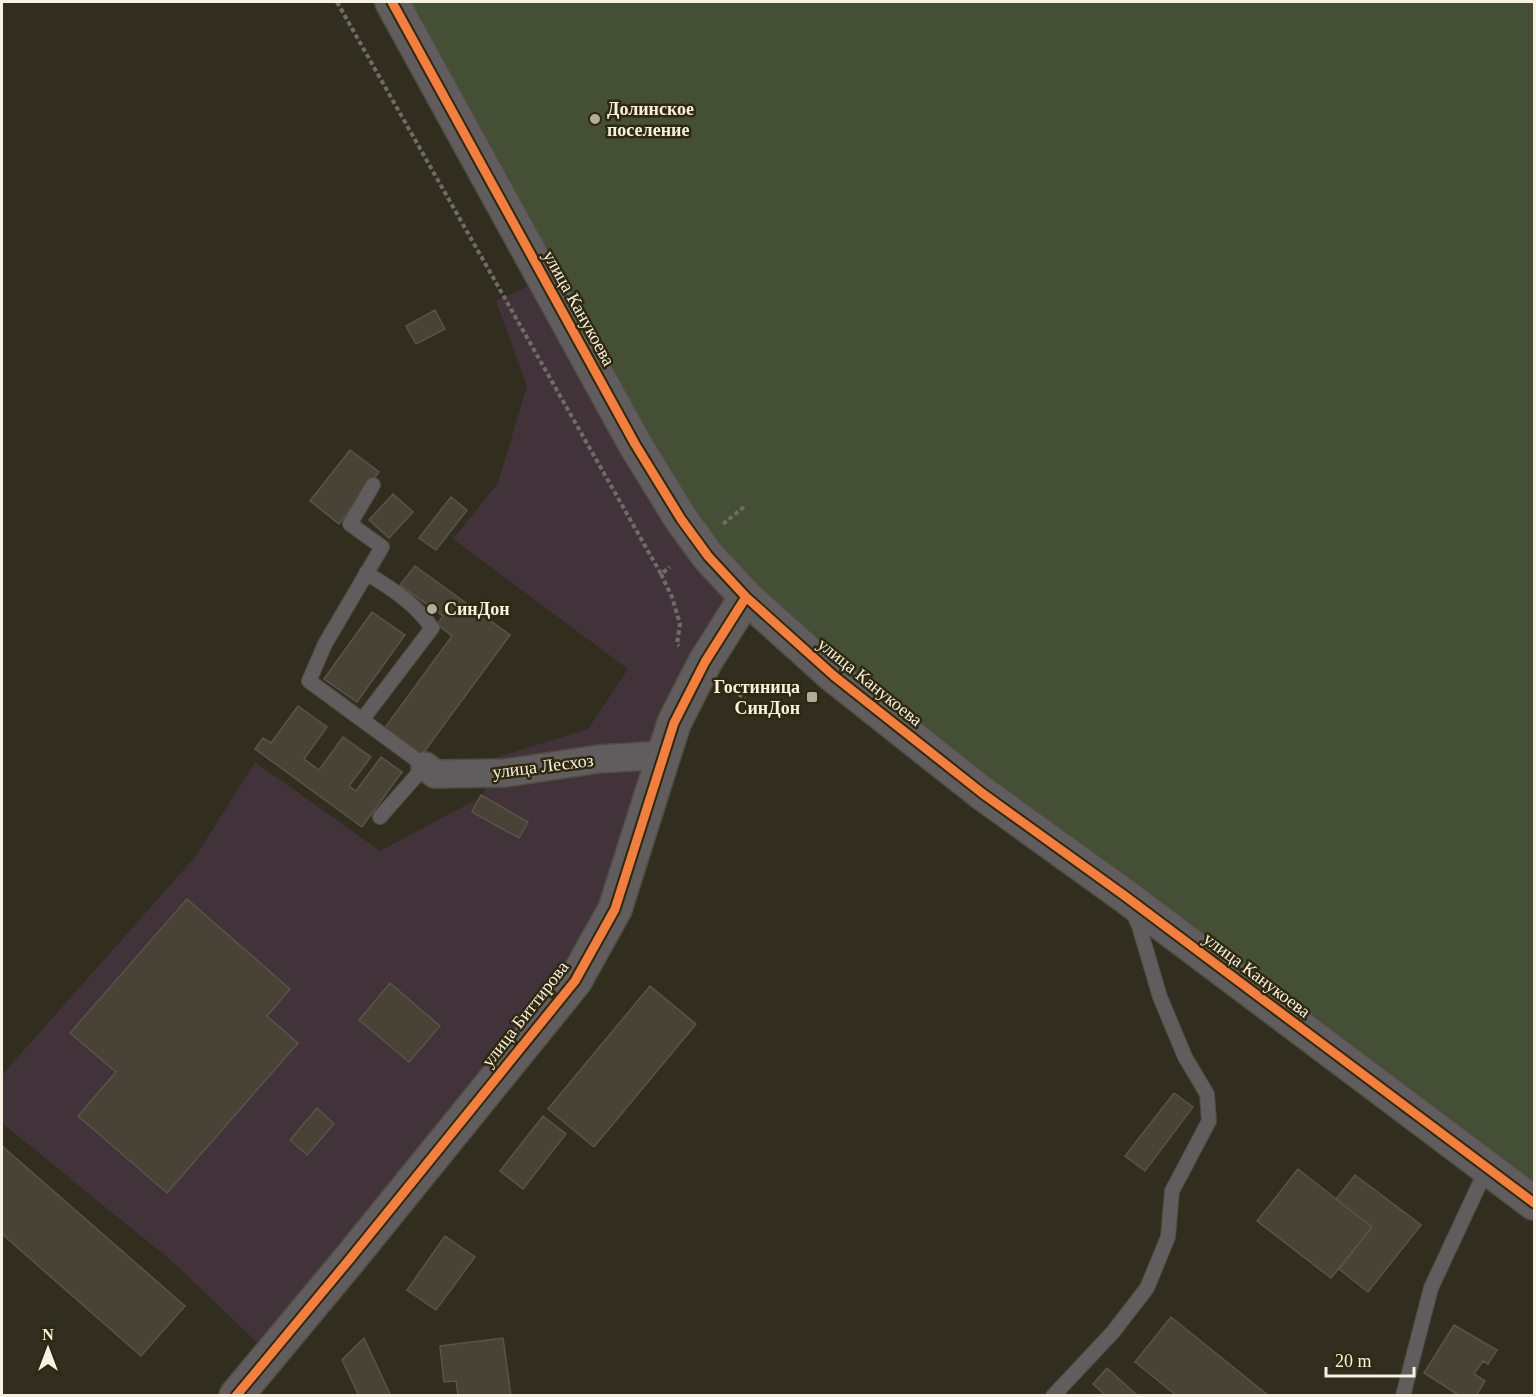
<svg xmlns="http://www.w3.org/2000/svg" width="1536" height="1397" viewBox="0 0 1536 1397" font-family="Georgia,serif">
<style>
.commercial{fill:#42333a}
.green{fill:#454f35}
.building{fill:#494337;stroke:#595349;stroke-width:1.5}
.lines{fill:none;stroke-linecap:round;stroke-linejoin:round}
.service-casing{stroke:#4f4c41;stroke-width:16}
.minor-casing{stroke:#4f4c41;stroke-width:30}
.tertiary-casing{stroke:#4f4c41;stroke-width:36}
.path{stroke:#6f6b69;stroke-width:4;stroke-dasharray:4.5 3;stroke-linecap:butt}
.service{stroke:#615c5d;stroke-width:14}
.minor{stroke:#615c5d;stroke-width:27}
.tertiary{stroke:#615c5d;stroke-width:33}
.cycleway-casing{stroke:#2f280e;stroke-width:13}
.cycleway{stroke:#f27e40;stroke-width:9}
.poi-dot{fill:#b1ad9e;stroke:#2f280e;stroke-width:2}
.labels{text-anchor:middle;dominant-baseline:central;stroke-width:5;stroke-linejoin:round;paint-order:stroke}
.poi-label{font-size:18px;font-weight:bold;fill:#f6f1e2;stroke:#2f280e;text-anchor:start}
.street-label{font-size:18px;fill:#f6f1e2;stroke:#2f280e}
</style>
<rect width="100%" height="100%" fill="#312e20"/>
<path class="commercial" d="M544,279l202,318 -41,65 -90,247 -345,446 -96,-92 -172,-140v-48l194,-219 59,-94 125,89 103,-55 12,-38 93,-29 40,-60 -175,-130 45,-56 29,-97 -31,-85z"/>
<path class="green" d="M392,2h1142v1201l-409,-307 -417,-340z"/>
<path class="building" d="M435,310l10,19 -29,15 -10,-18z
M350,450l29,22 -40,52 -29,-23z
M393,494l20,18 -24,26 -20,-18z
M451,497l16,13 -31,40 -17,-12z
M415,566l95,69 -89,121 -37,-27 68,-93 -15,-12 6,-8 -43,-31z
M372,612l33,23 -48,67 -33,-23z
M298,706l29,21 -23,32 15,11 24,-33 28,20 -22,29 7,5 25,-34 21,15 -40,55 -107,-78 8,-11 8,5z
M481,795l47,27 -9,16 -47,-26z
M187,899l103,90 -23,27 31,27 -131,150 -89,-77 38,-44 -46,-39z
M390,983l50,43 -31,36 -50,-42z
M650,986l46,38 -102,123 -46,-38z
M1174,1093l19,14 -48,64 -20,-15z
M317,1108l17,16 -27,31 -17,-15z
M543,1116l23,18 -43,55 -23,-18z
M2,1146l183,160 -44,50 -139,-122z
M1298,1169l74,58 -41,51 -74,-57z
M1355,1175l66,50 -53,67 -29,-23 33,-42 -36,-28z
M445,1236l30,21 -39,53 -29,-20z
M1171,1317l98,79h-92l-42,-34z
M1454,1325l43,25 -9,14 -5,-3 -9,13 11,7 -9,15h-16l-36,-23z
M364,1338l27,58h-32l-17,-36z
M503,1338l8,58h-53l-2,-15 -12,1 -4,-36z
M1107,1368l31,28h-32l-13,-12z"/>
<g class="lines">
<defs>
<path id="service" d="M373,485l-23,39 32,23 -57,97 -16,37 116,85 -45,51
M362,720l70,-92c-16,-24 -41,-40 -66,-55
M1053,1396l60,-64 34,-44 21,-51 4,-46 37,-70 -2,-27 -22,-37 -25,-60 -21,-71 -7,-16
M1403,1396l28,-108 56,-120"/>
<path id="minor" d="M425,766l10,8 70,-1 94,-14 65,-4"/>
<path id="tertiary" d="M392,2l243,442 46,75 27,37 38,41 88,79 148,117 143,103 409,307
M236,1396l113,-136 226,-279 40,-72 59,-186 31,-61 41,-65"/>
</defs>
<use href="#service" class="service-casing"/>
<use href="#minor" class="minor-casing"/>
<use href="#tertiary" class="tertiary-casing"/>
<path class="path" d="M337,2l324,572 9,-7
M723,524l22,-18
M661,574l11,23 8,27 -3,20 2,2
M732,690l13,8"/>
<use href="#service" class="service"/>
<use href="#minor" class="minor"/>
<use href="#tertiary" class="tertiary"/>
<defs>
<path id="cycleway" d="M392,2l243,442 46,75 27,37 38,41 88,79 148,117 143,103 409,307
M236,1396l113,-136 226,-279 40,-72 59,-186 31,-61 41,-65"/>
</defs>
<use href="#cycleway" class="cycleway-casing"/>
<use href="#cycleway" class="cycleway"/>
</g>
<g class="poi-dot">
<circle cx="595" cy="119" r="6"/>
<circle cx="432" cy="609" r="6"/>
<rect x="806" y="691" width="12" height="12" rx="3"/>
</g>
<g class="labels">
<g class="poi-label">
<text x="607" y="109">Долинское<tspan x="607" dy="21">поселение</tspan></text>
<text x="444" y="609">СинДон</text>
<text x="800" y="687" text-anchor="end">Гостиница<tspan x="800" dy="21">СинДон</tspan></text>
</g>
<g class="street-label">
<text transform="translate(579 308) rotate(61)">улица Канукоева</text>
<text transform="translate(870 682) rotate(39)">улица Канукоева</text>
<text transform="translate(543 766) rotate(-7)">улица Лесхоз</text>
<text transform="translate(1257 975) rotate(37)">улица Канукоева</text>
<text transform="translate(525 1014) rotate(-52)">улица Биттирова</text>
</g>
</g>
<rect width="1536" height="1397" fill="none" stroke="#f6f1e2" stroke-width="6"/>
<g transform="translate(48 1349)" stroke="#2f280e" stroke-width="4.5" paint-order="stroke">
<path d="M0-4.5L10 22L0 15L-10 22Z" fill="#f6f1e2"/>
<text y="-9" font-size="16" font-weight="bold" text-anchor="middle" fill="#f6f1e2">N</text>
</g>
<path d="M1326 1367v9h88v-9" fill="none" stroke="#f6f1e2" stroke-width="3"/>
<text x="1335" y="1367" font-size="18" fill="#f6f1e2" stroke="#2f280e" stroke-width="4.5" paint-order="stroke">20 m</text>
</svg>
